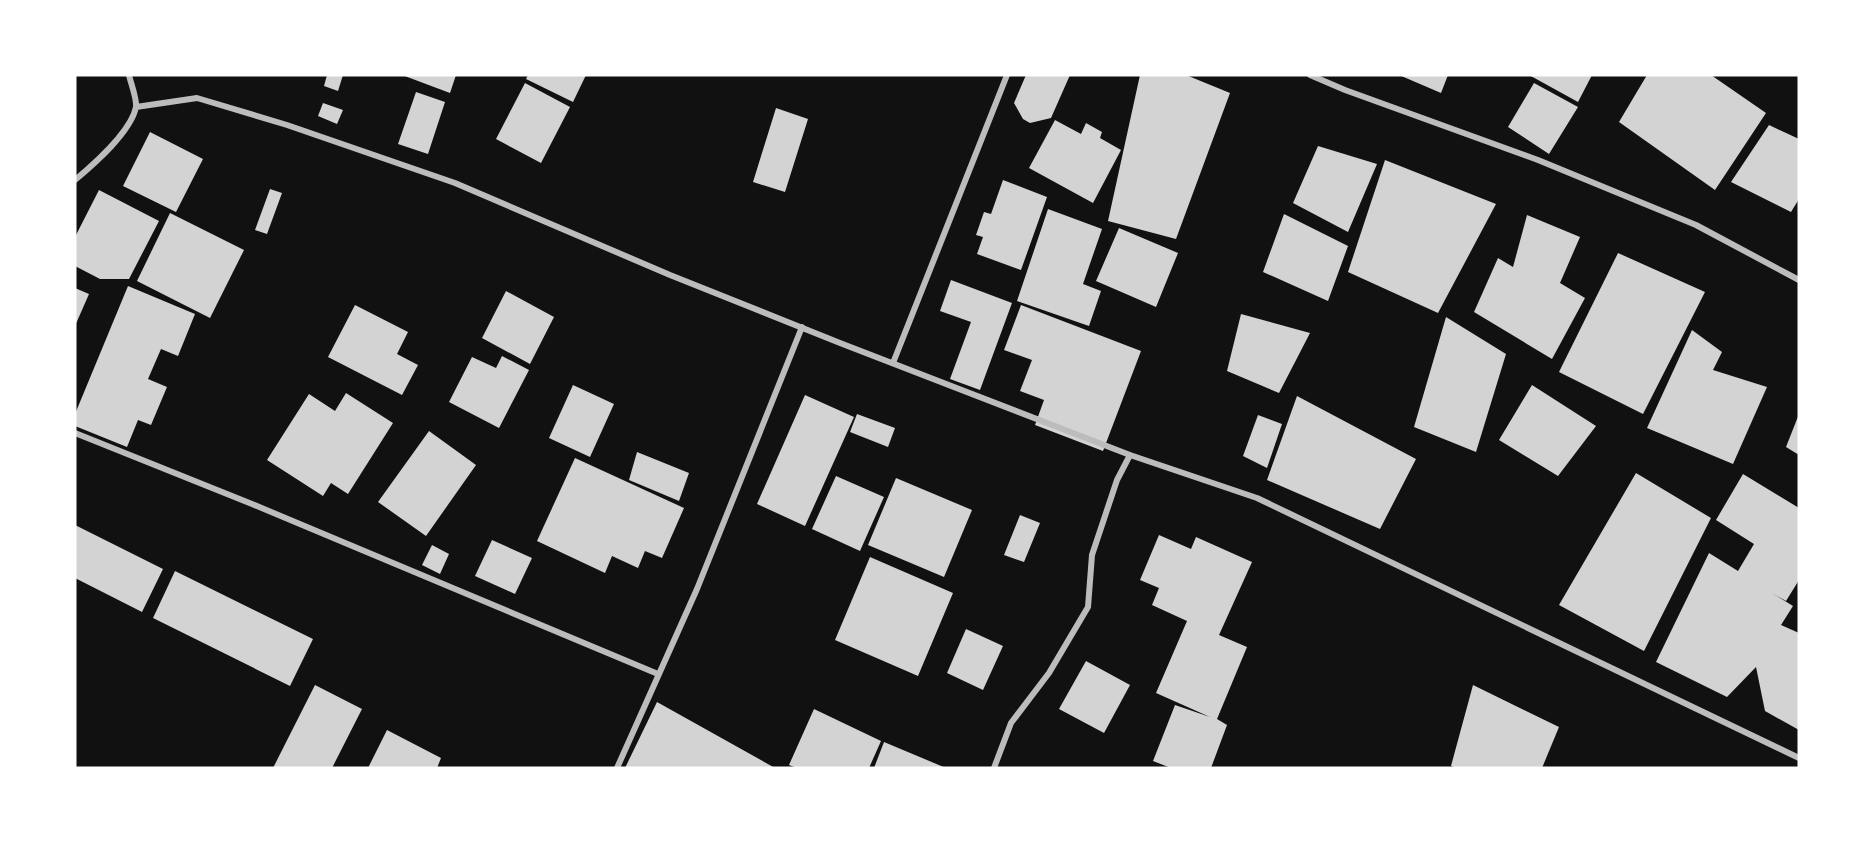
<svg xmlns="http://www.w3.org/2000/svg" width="1874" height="843" viewBox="0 0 1874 843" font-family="'PT Serif',serif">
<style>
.building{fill:#d3d3d3}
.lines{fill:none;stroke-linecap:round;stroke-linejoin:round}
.minor{stroke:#bcbcbc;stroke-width:6}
</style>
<rect width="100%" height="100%" fill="#111"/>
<path class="building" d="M327,75h16l-5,16 -14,-5z
M402,75h54l-6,18z
M528,75h58l-13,27 -47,-23z
M1026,75h44l-19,43 -21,5 -7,-4 -9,-16z
M1140,75h46l44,18 -54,146 -68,-18z
M1399,75h49l-7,18z
M1529,75h63l-14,27z
M1647,75h64l55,38 -51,77 -96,-68z
M525,83l45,24 -29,56 -45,-24z
M1534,83l44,24 -29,47 -41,-27z
M416,92l29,10 -17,52 -30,-10z
M323,103l20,7 -6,14 -19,-8z
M776,108l32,11 -23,73 -32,-10z
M1055,120l26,14 5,-11 16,9 -2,6 21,12 -28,53 -64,-35z
M1769,125l30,14v60l-8,13 -60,-30z
M150,132l53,27 -27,53 -53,-26z
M1318,146l59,18 -29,68 -55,-29z
M1385,160l111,44 -58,109 -90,-41z
M1003,180l44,17 -26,73 -44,-16 6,-17 -7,-2 8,-23 7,2z
M270,189l12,4 -15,41 -12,-4z
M99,190l60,31 -30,58h-29l-25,-13v-29z
M1048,209l54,20 -19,55 18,7 -12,35 -72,-25z
M170,213l74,37 -34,68 -73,-37z
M1284,214l64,32 -20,55 -65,-29z
M1527,215l53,22 -20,46 25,15 -33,61 -78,-47 24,-54 15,9z
M1119,228l59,25 -22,54 -60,-26z
M1618,253l87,39 -62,122 -84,-42z
M951,280l61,23 -32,87 -30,-11 21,-57 -31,-11z
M128,286l67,28 -17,42 -17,-7 -13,30 19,8 -16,38 -13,-5 -11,27 -52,-21v-12z
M75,288l14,6 -14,32z
M506,291l48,26 -24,47 -48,-26z
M355,305l53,27 -11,22 21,11 -16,30 -74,-38z
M1021,305l120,46 -38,100 -68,-26 9,-25 -24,-9 12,-31 -28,-10z
M1241,314l69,19 -31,60 -52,-22z
M1446,317l60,37 -30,98 -62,-25z
M1692,330l30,22 -9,18 54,17 -34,77 -86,-36z
M502,356l27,14 -30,58 -50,-26 23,-45 24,11z
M573,385l41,19 -24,53 -41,-19z
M1532,385l64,41 -38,50 -59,-36z
M346,393l47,30 -45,71 -17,-11 -8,13 -56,-36 42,-66 26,17z
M805,395l49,22 -49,109 -48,-22z
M1297,396l119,63 -36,70 -113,-49z
M857,414l38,14 -7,19 -38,-15z
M1799,414v41l-13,-8z
M1258,415l24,9 -15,44 -24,-12z
M429,431l47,34 -50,71 -48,-34z
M637,452l52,21 -10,28 -50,-21z
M575,458l109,50 -22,50 -17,-7 -7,17 -26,-12 -7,17 -68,-32z
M1636,473l75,45 -67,133 -85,-46z
M1743,474l56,34v72l-13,21 -16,-9 23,14 -12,19 18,8v97l-34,-19 -9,-44 -29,30 -71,-35 53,-109 29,18 16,-27 -38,-24z
M836,476l48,21 -24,54 -48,-22z
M896,478l76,32 -28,67 -76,-32z
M1020,515l20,8 -16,39 -20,-7z
M75,525l88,44 -21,43 -67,-34z
M1159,535l32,14 5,-12 56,25 -33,73 28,12 -30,72 10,6 -16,43h-40l-18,-7 22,-56 35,12 -54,-24 31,-72 -35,-16 7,-17 -19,-8z
M492,540l40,18 -17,36 -40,-18z
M432,545l17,9 -9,20 -18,-9z
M870,557l83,36 -35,83 -83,-36z
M175,571l138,68 -23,47 -137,-68z
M966,629l37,17 -20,44 -36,-17z
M1086,661l44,24 -26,48 -45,-24z
M315,685l47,24 -30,59h-59z
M1473,685l86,42 -17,41h-86l-5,-2z
M657,702l118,66h-150z
M814,709l67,32 -12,27h-72l-8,-3z
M387,730l54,28 -4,10h-69z
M884,742l62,26h-72z"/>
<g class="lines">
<path class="minor" d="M1310,75l35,15 193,70 158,65 103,55
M136,107l61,-9 90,27 168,58 215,92 170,68 290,112 127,43 542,260
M75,180c19,-16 56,-48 61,-73 1,-8 -5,-23 -7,-32
M893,363l114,-288
M75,433l177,71 406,170
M617,768l80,-179 105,-262
M994,768l17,-45 38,-50 39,-66 4,-52 25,-75 13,-25"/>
</g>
<rect width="1874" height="843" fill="none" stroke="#ffffff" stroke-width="153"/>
</svg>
